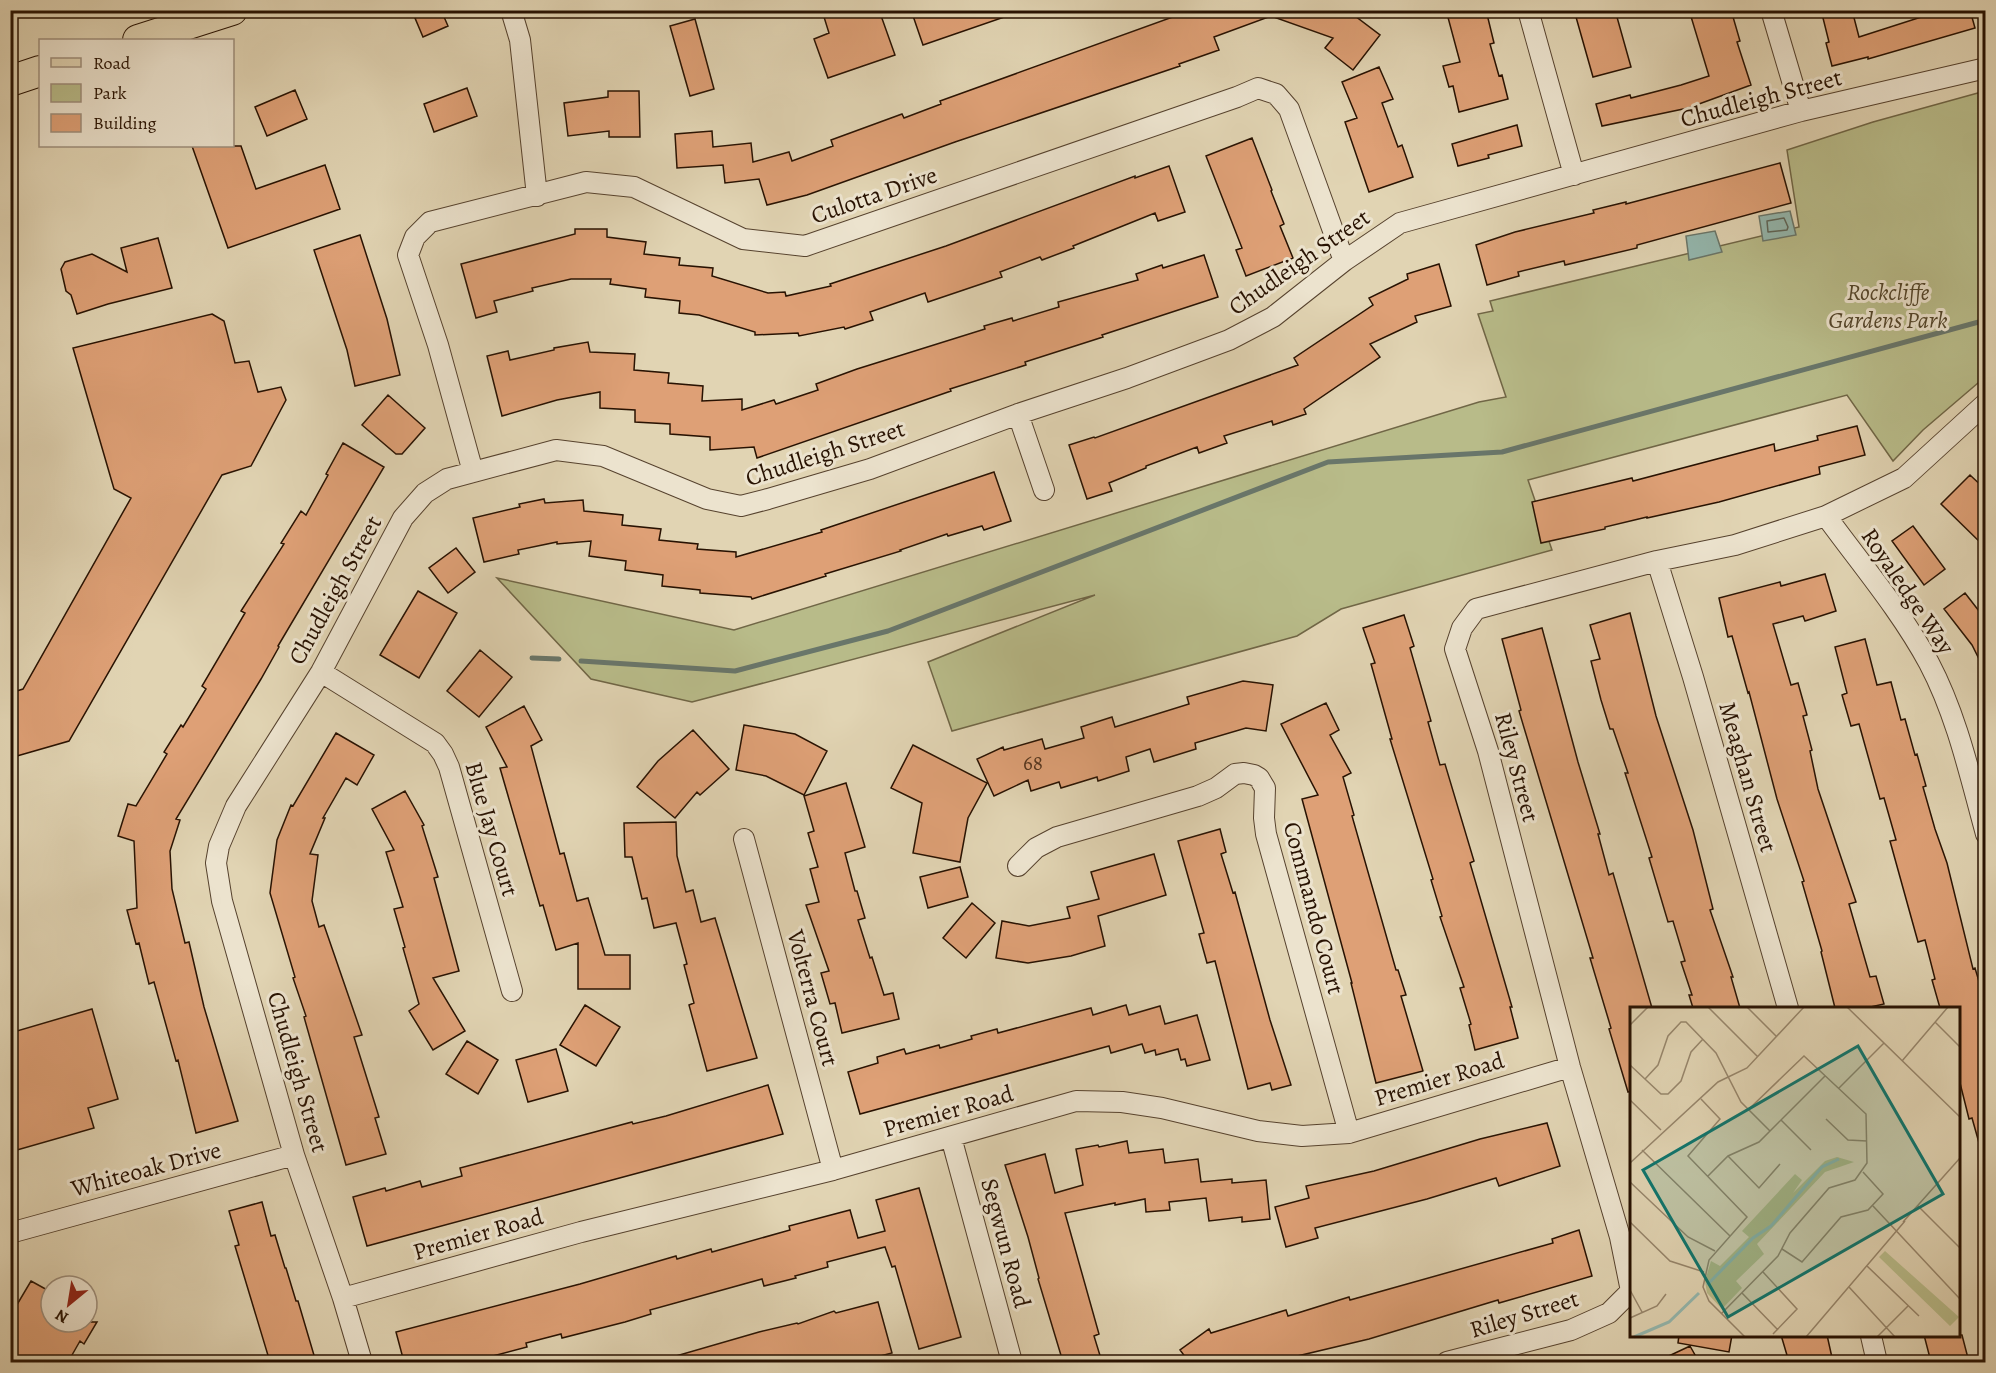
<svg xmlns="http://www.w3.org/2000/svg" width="1996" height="1373" viewBox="0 0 1996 1373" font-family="Alegreya,serif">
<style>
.green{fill:#b8bb89;stroke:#706646;stroke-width:1.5}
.water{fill:#94b8af;stroke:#69766a;stroke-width:1.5}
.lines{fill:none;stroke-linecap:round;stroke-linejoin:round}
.shore{stroke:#5e6558;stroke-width:1.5}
.stream{stroke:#69766a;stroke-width:5}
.building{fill:#dea076;stroke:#281202;stroke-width:1.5}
.street-casing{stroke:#56422e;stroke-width:22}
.primary-casing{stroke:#281202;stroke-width:32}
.street{stroke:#ece3ce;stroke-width:20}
.primary{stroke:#e1d4b3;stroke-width:30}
.labels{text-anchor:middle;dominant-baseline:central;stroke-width:6;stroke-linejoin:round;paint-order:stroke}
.number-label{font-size:21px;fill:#56361f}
.street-label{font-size:24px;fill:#281202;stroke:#ece3ce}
.park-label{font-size:24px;font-style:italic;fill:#53452a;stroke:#ece3ce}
.inset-river{fill:none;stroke:#94b8af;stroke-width:3}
.inset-road{fill:none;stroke:#97866c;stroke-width:1.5}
.view{fill:#0f766e;fill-opacity:0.15;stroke:#0f766e;stroke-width:3}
.inset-edge{fill:none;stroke:#281202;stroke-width:3}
</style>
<rect width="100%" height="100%" fill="#e1d4b3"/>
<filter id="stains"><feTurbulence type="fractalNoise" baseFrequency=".00333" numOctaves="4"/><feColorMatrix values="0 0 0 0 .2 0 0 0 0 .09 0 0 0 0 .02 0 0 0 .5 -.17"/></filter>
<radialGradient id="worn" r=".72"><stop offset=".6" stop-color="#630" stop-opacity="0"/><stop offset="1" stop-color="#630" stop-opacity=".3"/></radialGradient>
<path class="green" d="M1985,91v286l-62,53 -30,31 -46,-66 -319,85 24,70 -211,59 -44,27 -345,95 -24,-69 167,-67 -403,107 -101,-23 -94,-101 237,52 745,-228 27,-5 -28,-83 15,-3 -3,-10 309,-74 -12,-77 86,-28z"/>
<path class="water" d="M1790,211l6,24 -33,6 -4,-25z
M1715,231l7,21 -33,8 -3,-24z"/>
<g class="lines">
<path class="shore" d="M1784,218l4,9 -1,3 -19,2 -1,-11z"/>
<path class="stream" d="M532,658l27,1
M581,661l154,10 153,-40 440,-169 174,-10 484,-132"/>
</g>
<path class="building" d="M432,10h9l7,16 -25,11 -8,-19z
M843,10h36l16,45 -67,23 -14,-39 15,-6 -5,-16z
M911,10h105v3l-93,32z
M1192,10h155l33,25 -27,35 -28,-22 8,-10 -62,-22 -57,21 5,13 -40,14 1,2 -225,76 -148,53 -40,10 -8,-26 -34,4 -2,-18 -46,3 -2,-34 37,-3 1,16 38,-4 2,19 36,-10 3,9 41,-15 -2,-6 71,-26 2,4 37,-14 -1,-3z
M1446,10h40l8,33 -4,1 9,32 3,-1 6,24 -49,13 -6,-26 -4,1 -6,-21 17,-4z
M1574,10h41l16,57 -38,10z
M1689,10h42l9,31 -3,1 14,43 -63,23 -86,18 -6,-22 34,-9 1,3 50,-13 28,-9z
M1821,10h31l7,27 84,-27h27l5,18 -107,31v-2l-36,9 -6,-23 3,-1z
M695,19l19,70 -24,7 -20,-70z
M1379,67l14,32 -11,4 16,44 4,-2 11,32 -44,15 -24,-70 12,-4 -15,-36z
M467,88l10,28 -43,16 -10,-28z
M295,90l12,29 -40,17 -12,-29z
M608,91h31l1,46h-31v-6l-41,5 -4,-33 44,-6z
M1517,125l5,21 -34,9 1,3 -31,8 -6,-22z
M1252,138l20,52 -1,1 13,33 -4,2 13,32 -47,18 -10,-26 6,-2 -36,-92z
M192,146h49l15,43 69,-24 15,44 -112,39z
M1780,163l11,40 -154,42v3l-72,17 -1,-4 -46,11 1,4 -32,9 -11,-40 39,-13 79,-19 -1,-3 33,-8v2z
M1169,166l16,46 -27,9 -3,-8 -82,33 1,2 -32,12 -2,-3 -40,15 2,5 -74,25 -3,-9 -55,19 3,8 -28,9 -1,-2 -45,9 -1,-3 -43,2v-3l-56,-17 -20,-2 1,-12 -35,-4 1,-8 -36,-5 1,-5h-40l-39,9 1,3 -39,10 3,11 -21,6 -15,-54 114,-30v-5h32v8l39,5 -2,12 36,4 -1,7 34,3 -1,8 56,17 17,-1 1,4 45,-10 -1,-2 116,-38 189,-70v2z
M360,235l27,84 13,56 -45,11 -8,-36 -33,-100z
M158,238l14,50 -64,16 -31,10 -6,-19 -5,-4 -5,-22 4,-7 27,-8 35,18 -6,-24z
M1204,255l14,42 -116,38 1,2 -78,25 1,3 -76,24 1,2 -194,67 -3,-11 -44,3v-13l-40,-3v-10l-35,-2v-12l-35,-2v-16l-43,8 -55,16 -15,-60 21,-5 2,9 44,-10v-2l34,-6 2,10 45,2 -1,16 35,3 -1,10 35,3 -1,15 40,-2v11l32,-10 2,4 42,-14 -2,-6 41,-15 128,-40 -1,-3 28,-8 1,3 46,-14 -1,-5 80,-22 -2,-6 26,-9 1,3z
M1439,264l12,42 -36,10 2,6 -47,22 10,13 -76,52 2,5 -33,11 -1,-4 -48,15 3,7 -28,10 -2,-6 -51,19v2l-37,15 3,8 -25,8 -18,-54 25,-8 1,1 203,-73 -4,-7 79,-53 -4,-7 39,-19 -1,-5z
M212,314l12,7 11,42 14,-2 9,31 23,-5 5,13 -35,66 -29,9 -153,266 -59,17v-65l13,-4 108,-191 -17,-9 -41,-141z
M388,395l37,33 -23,26h-6l-34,-29z
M1857,426l8,29 -46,12 1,7 -101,28 -72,16v-1l-42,10v2l-64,14 -9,-41 100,-24 1,3 141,-37 1,7 43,-11 -1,-4z
M343,443l41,24 -106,179 1,1 -18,32 -85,140 4,1 -10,31 2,38 13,54 4,-1 15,65 34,114 -42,12 -18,-73 -2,1 -22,-79 -5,2 -10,-41 -3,1 -9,-34 10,-2 -3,-67 -16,-5 10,-32 8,2 31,-52 -3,-2 17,-27 2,2 23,-38 -4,-3 43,-73 -4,-2 43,-67 -3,-1 20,-32 5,4 22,-40 -2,-1z
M994,472l17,49 -27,9 -2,-4 -34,10 -1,-2 -47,16 1,1 -76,23 1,2 -74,23 -1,-2 -51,-4v-3l-38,-4 1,-11 -38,-5 1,-9 -37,-5 2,-15 -34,3v-2l-39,8 1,4 -35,8 -11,-44 47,-11 -1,-3 25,-5 1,4 38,-3 1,11 39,4 -1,10 39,4 -2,11 39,4 -1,5 39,3v5l86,-25 -1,-2z
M1970,475l16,15v58l-45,-44z
M1913,526l32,43 -21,16 -32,-44z
M456,548l19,24 -27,21 -19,-25z
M1825,574l11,37 -31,10 -2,-5 -30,8 18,61 7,-2 9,32 -4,1 9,34 -2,1 8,38 38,113 -7,2 21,73 6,-1 8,28 -18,4h-31l-14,-56 1,-1 -20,-69 2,-1 -27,-82 -28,-107 -1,1 -16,-57 -4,1 -9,-39 61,-16 1,4z
M418,591l39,22 -38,65 -39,-23z
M1965,593l21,27v53l-14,-28 -28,-36z
M1630,613l26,103 37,114 20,79 -3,1 23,67h-2l9,31h-47l-4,-13h3l-11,-33 4,-1 -12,-40 -5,1 -19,-64 3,-1 -27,-84h3l-15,-44h-3l-9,-29 -10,-39 9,-2 -10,-34z
M1404,615l10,31 -4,2 21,73 -3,1 12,43 5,-1 29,97 -4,2 42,144h-2l8,31 -43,12 -6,-25 2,-1 -11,-36 4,-1 -24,-70 2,-1 -11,-36 2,-1 -43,-140h2l-21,-75 4,-1 -12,-35z
M1542,628l36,134 22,72h-2l11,41 4,-2 39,135h-20v83l-4,1 -19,-63 2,-1 -21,-70h3l-74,-247 2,-1 -19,-71z
M1865,639l12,46 14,-3 10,38 4,-1 10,36 2,-1 9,32 -3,1 12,42 12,34 26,106 2,-1 11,37v145h-5l-9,-32 -3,1 -10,-40v-71h-19l-8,-28 3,-1 -10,-39 -7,2 -28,-101 6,-1 -12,-42 -4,1 -21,-75 -8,2 -9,-31 5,-2 -12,-46z
M480,650l32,27 -33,40 -32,-26z
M1243,681l30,4 -7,46 -20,-3 -51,15 1,6 -42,13 -4,-13 -24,8 3,14 -31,10 -1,-4 -36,11 -2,-6 -28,9 -3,-11 -34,16 -17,-37 26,-12 1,3 38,-11 3,10 39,-11 -3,-11 31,-10 3,10 74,-23 -2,-7z
M1326,703l13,27 -9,5 21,38 -8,4 11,38 -2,1 44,154h2l8,25 -5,1 22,75 -47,12 -25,-100h1l-50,-184 16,-4 -37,-71z
M524,706l18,34 -11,6 29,108 4,-1 13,48 11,-3 17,57h25v34h-52v-46l-22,7 -13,-45 -3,1 -40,-138 7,-1 -21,-40z
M744,725l51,9 32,17 -23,44 -38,-19 -30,-6z
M693,730l36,39 -29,26 -3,-3 -22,26 -38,-31 21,-26z
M336,733l38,22 -17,30 -11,-7 -23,40h2l-15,36 8,1 -6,46 7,26 5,-2 38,110 -8,2 25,80 -4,1 11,36 -40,11 -42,-148 2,-1 -13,-38 2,-1 -25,-84 7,-53 14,-35 2,1z
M913,745l74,38 -19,35 -8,44 -47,-9 9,-50 -31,-15z
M846,783l19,64 -20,6 10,38h2l8,27 -7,2 12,38 2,-1 12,38 9,-2 6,26 -57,14 -7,-30 -5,1 -9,-31 8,-2 -23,-66 13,-3 -9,-33 8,-2 -10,-34 6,-2 -10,-35z
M405,791l19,34 -2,1 16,51 -4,1 25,93 -26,7 32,53 -32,19 -24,-39 10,-7 -16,-56 2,-1 -11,-38 9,-2 -17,-55 8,-2 -22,-41z
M676,822l1,34 9,36 7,-2 8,32 14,-4 42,140 -50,13 -18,-66 5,-2 -10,-38 3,-1 -11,-41 -22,5 -7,-30 -5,1 -10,-42h-7l-1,-34z
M1220,829l6,23 -5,2 12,39 2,-1 35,128 21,65 -19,5 -2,-7 -22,6 -33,-128 -8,2 -8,-29 5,-1 -26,-92z
M1154,854l12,41 -68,21 7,30 -34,10 -43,7 -32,-5 6,-37 27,5 41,-8 -3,-11 32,-8 -8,-27z
M960,867l8,30 -40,11 -8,-31z
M972,903l23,20 -29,35 -23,-20z
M585,1005l35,22 -24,39 -36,-21z
M1126,1005l3,10 31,-9 5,18 32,-9 13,45 -23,6 -2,-7 -4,1 -3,-11 -22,6 -1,-5 -10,3 -3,-9 -31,9 -2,-7 -249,68 -12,-42 30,-9 -1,-6 27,-8 2,5 33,-9 1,3 32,-9 -1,-3 26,-7 1,4 93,-25 2,7z
M92,1009l26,90 -30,9 6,20 -84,24v-119z
M467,1041l31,19 -20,34 -32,-20z
M556,1049l12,42 -40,11 -12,-42z
M768,1085l15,49 -416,112 -14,-49 32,-9 1,3 34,-10 2,6 40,-11 -2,-8 172,-46 1,2 33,-8z
M1547,1123l13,43 -61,20 -3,-8 -69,21 -112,29 3,10 -32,9 -11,-40 34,-9 -3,-12 68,-15 106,-32z
M1127,1141l2,12 34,-4 2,14 33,-4 3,23 31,-3v4l34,-3 4,39 -28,3v-5l-33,4 -3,-23 -37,4 1,8 -24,2 -1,-13 -30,6v-2l-50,10 34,121 -5,2 8,26h-39l-25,-83 1,-1 -11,-41 -23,-72 40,-11 10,39 28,-8 -7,-36 22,-4 1,2z
M919,1188l42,149 -42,12 -24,-83 -3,1 -7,-20 -58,15 1,5 -33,9 1,2 -32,8 -2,-7 -112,31 1,4 -26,8 -63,16 -1,-4 -35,9 1,4 -57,15 -1,-4 -15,4h-50l-8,-30 184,-48 96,-28 1,3 34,-10 1,3 78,-22 -1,-4 61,-16 8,28 27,-7 -9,-31z
M262,1202l9,34 4,-1 10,33h1l10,33h2l18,61h-46l-35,-116 4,-1 -10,-34z
M1579,1230l13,46 -93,27 -1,-3 -129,39 -97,23 -1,-3 -12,3h-70l-9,-12 29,-21 2,4 75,-23 2,6 61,-19 1,3 203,-57 -1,-4z
M31,1281l20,11v30h46l-13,22 -4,-3 -12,21h-58v-56l5,2z
M878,1302l14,51 -35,9h-187l-1,-4 90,-26 38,-9 1,1 36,-13 2,2z
M1679,1335h53l-3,17 -51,-9z
M1781,1335h46l6,27h-44z
M1924,1335h38l7,27h-38z
M1690,1346l9,16h-43z"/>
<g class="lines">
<defs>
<path id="street" d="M511,10l9,30 17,156
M1528,10l46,165
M1771,10l30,101
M1018,414l26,76
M473,472l-35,-127 -30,-90 7,-18 15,-15 156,-40 48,5 109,52 62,7 432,-149 21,-9 18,6 13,15 55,152
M1826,516c35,48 75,95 103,147 28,53 41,113 57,171
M1657,561l36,116 95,331
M321,672l114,71 8,11 6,13 63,224
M744,839l89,331
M1018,866l18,-18 21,-11 141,-41 18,-8 19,-14 9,-1 10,2 5,3 6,10 -1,30 2,16 83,299
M951,1137l61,225
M10,1233l284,-78
M343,1298l238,-66 252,-62 243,-69 46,1 40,6 96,23 44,5 47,-3 221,-66
M1871,1336l6,26
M362,1362l-19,-64 -49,-143 -72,-254 -6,-38 3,-17 17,-40 85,-134 82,-154 22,-25 22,-14 109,-29 47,6 104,43 34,7 27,-7 102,-30 148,-55 109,-36 102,-38 44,-23 71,-56 56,-38 401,-112 185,-43
M1447,1362l124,-32 38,-17 22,-22 -11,-54 -50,-170 -82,-316 -33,-102 7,-21 14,-19 181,-48 78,-16 91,-29 78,-38 82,-75"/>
<path id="primary" d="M138,40l94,-30
M10,81l30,-10"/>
</defs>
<use href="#street" class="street-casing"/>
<use href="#primary" class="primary-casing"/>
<use href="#street" class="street"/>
<use href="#primary" class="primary"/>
</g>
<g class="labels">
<g class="number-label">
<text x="1033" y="763">68</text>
</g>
<g class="street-label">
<text transform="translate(1761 98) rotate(-15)">Chudleigh Street</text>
<text transform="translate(874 195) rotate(-19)">Culotta Drive</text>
<text transform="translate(1299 262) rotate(-35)">Chudleigh Street</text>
<text transform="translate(825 453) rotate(-18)">Chudleigh Street</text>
<text transform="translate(335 590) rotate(-61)">Chudleigh Street</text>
<text transform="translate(1908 591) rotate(56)">Royaledge Way</text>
<text transform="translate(1517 767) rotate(75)">Riley Street</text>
<text transform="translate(1748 777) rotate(74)">Meaghan Street</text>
<text transform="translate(492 829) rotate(74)">Blue Jay Court</text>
<text transform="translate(1314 908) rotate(75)">Commando Court</text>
<text transform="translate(813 998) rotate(75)">Volterra Court</text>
<text transform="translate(298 1072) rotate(74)">Chudleigh Street</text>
<text transform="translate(1439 1079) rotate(-17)">Premier Road</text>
<text transform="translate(948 1111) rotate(-16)">Premier Road</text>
<text transform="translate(146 1169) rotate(-15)">Whiteoak Drive</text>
<text transform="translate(478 1234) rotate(-16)">Premier Road</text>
<text transform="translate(1006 1243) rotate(75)">Segwun Road</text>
<text transform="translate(1524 1314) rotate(-17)">Riley Street</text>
</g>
<g class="park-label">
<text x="1888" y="292">Rockcliffe<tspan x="1888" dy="28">Gardens Park</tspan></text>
</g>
</g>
<g transform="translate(1630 1007)">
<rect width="330" height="330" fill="#e1d4b3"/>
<path d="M207,150l17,5 -29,10 -68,72 7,10 -28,27 6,7 -20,21 -15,-16 -2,-12 6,-20 9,5 29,-29 -7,-6 53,-57 7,6 -9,13 32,-32zM255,244l74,66 -9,9 -71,-69z" fill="#b8bb89"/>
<path class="inset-river" d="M77,278l46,-47 18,-12 51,-59 17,-8M4,330l35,-15 30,-29"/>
<path class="inset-road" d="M78,0l50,50M117,0l30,30M217,0l113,110M305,15l25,25M0,18l18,-18M272,54l46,-54M0,58l31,29h7l13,-13 10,-29 12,-13M15,72l13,-14 10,-29 13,-14h5l30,31 25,49 29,29M209,81l45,-45M71,92l19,20 -32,37 59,61 -38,43 -6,27 6,14 36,36M0,93l31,30M196,112l22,21 19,1M151,113l30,30M12,143l88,86M98,149l31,32 21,-24M0,156l88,-81 29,-14 57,-61M78,169l20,-20 31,-14 66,-66M0,175l58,55 27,14M243,199l87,93M288,199l42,42M0,215l40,39 34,11M273,215l57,-64M152,242l20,13 39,-45 27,-7 15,-16 -20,-22M237,259l52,50M133,265l34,37 -24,25M219,280l46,50M0,283l12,22M112,286l36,37M92,306l56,-57 12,-23 39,-45 26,-8 12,-17 -1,-49 -62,-58 -55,53M0,311l27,-12 9,-12M176,330l99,-116M247,330l31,-31"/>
<path class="view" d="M228,39l85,148 -215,123 -85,-147z"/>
<rect width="330" height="330" class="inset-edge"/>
</g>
<rect width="1996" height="1373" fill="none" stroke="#e1d4b3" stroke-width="36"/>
<rect x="12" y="12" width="1972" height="1349" fill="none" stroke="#281202" stroke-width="3"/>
<rect x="18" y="18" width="1960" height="1337" fill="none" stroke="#281202" stroke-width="1.5"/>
<rect x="39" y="39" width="195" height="108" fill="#ece3ce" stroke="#9e8f7c" stroke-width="1.5"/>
<rect x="51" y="58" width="30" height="9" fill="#e1d4b3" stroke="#9e8f7c" stroke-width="1.5"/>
<text x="93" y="69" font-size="18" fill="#281202">Road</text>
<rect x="51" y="84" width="30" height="18" fill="#b8bb89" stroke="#9e8f7c" stroke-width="1.5"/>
<text x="93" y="99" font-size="18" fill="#281202">Park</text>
<rect x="51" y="114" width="30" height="18" fill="#dea076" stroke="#9e8f7c" stroke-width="1.5"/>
<text x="93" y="129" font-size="18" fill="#281202">Building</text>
<g transform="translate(69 1304) rotate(210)"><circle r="28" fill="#ece3ce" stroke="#9e8f7c" stroke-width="1.5"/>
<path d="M0-4.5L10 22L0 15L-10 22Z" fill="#8f2418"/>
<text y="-9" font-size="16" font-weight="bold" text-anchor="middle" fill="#281202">N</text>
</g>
<rect width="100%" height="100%" filter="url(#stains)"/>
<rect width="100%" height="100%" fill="url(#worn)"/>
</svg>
